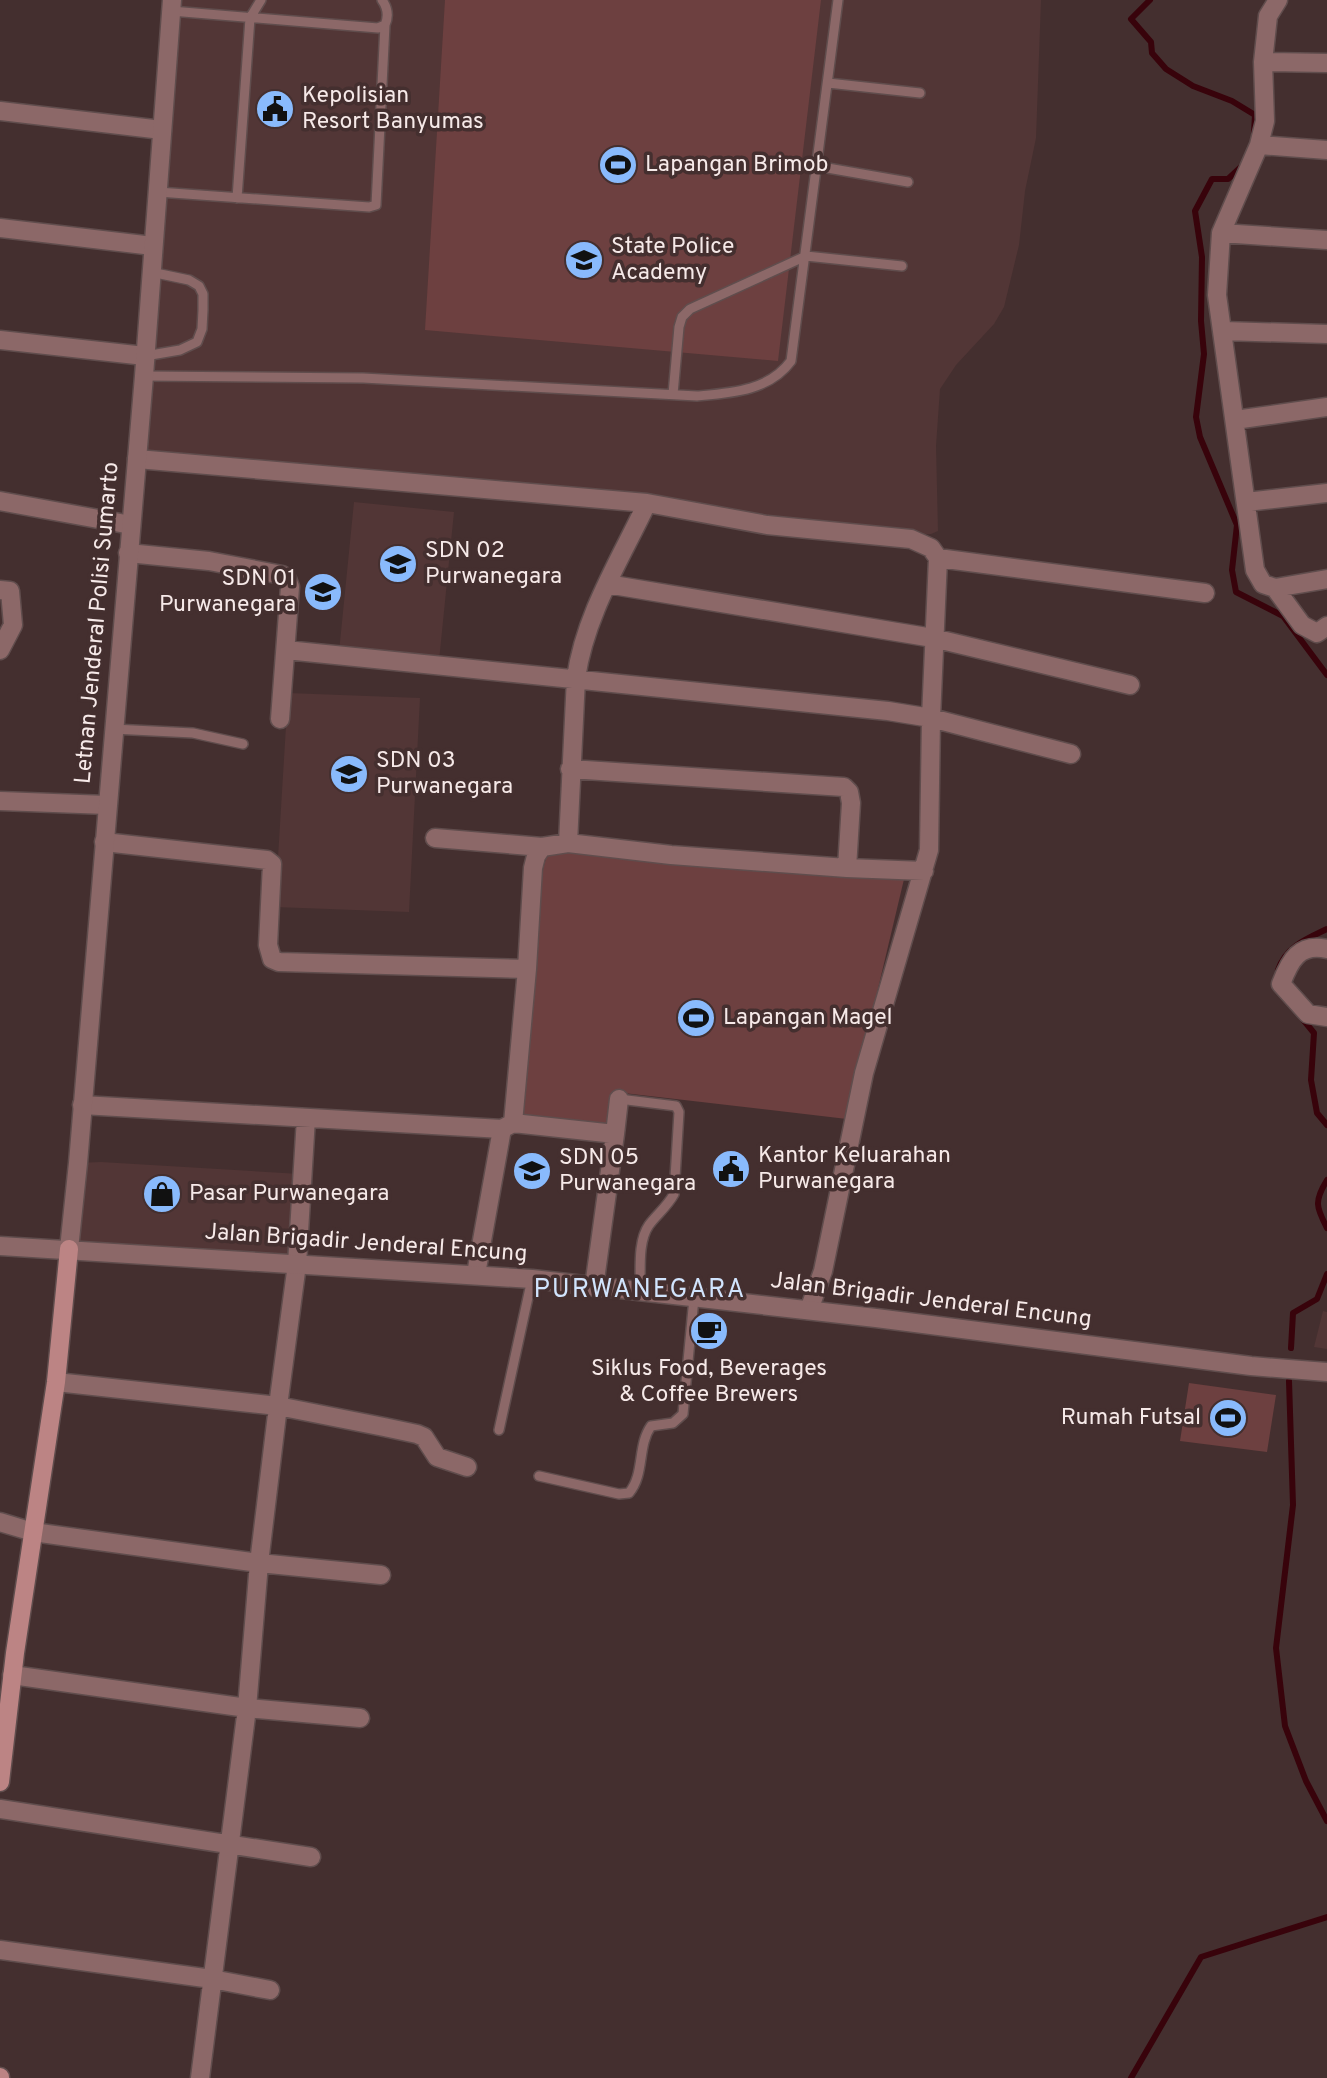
<svg xmlns="http://www.w3.org/2000/svg" width="1327" height="2078" viewBox="0 0 1327 2078" font-family="Overpass,sans-serif">
<style>
.built{fill:#523636}
.green{fill:#6d4040}
.lines{fill:none;stroke-linecap:round;stroke-linejoin:round}
.stream{stroke:#38030b;stroke-width:6}
.service-casing{stroke:#604d4d;stroke-width:12}
.minor-casing{stroke:#604d4d;stroke-width:21}
.tertiary-casing{stroke:#604d4d;stroke-width:21}
.secondary-casing{stroke:#604d4d;stroke-width:21}
.service{stroke:#8c6868;stroke-width:9}
.minor{stroke:#8c6868;stroke-width:18}
.tertiary{stroke:#8c6868;stroke-width:18}
.secondary{stroke:#bc8484;stroke-width:18}
.labels{text-anchor:middle;dominant-baseline:central;stroke-width:7;stroke-linejoin:round;paint-order:stroke}
.poi-label{font-size:23px;fill:#f6e9e8;stroke:#442f2f;text-anchor:start}
.street-label{font-size:23px;fill:#f6e9e8;stroke:#442f2f}
.quarter-label{font-size:26px;letter-spacing:2px;fill:#d1e4fd;stroke:#442f2f}
</style>
<rect width="100%" height="100%" fill="#442f2f"/>
<path class="built" d="M172,0h869l-5,138 -11,53 -6,54 -15,62 -10,17 -38,41 -16,24 -4,57 2,85 -7,3 -15,1 -779,-76z
M354,502l100,10 -15,149 -100,-9z
M288,693l132,5 -11,214 -134,-5z
M101,1162l199,12 -3,90 -228,-15 9,-86z
M1323,1311l4,1v37l-13,-2z"/>
<path class="green" d="M445,0h376l-43,361 -353,-31z
M548,851l357,24 -58,244 -232,-27 -5,32 -93,-10 18,-215z
M1189,1383l87,12 -9,57 -87,-11z"/>
<g class="lines">
<path class="stream" d="M1150,0l-19,19 20,23 1,11 14,16 27,17 39,15 23,14 -1,18
M1242,166l-14,13h-16l-17,32 7,46 -1,64 3,33 -8,63 4,20 37,88 -5,45 4,22 47,24 44,59
M1278,970c8,-23 28,-31 49,-41
M1301,1017l13,16 -3,47 6,33 10,12
M1327,1180c-13,21 -11,27 0,48
M1291,1348l2,-35 24,-14 10,-25
M1289,1381l4,124 -17,143 9,78 21,55 21,40
M1131,2078l70,-121 126,-40"/>
<defs>
<path id="service" d="M171,11l207,17 7,-3c4,-9 2,-18 -3,-25
M828,83l92,10
M816,166l92,16
M158,192l211,15 7,-2 9,-180
M237,198l13,-180 11,-18
M145,356l35,-6 17,-8 5,-13 1,-19v-16l-4,-8 -10,-6 -38,-8
M144,376l219,2 334,18c34,-3 72,-5 94,-35l47,-361
M673,394l6,-67 3,-10 8,-8 116,-53 96,10
M113,729l80,4 50,11
M619,1099l57,7 3,6 -5,82c-7,13 -17,20 -25,31 -12,17 -8,47 -9,67
M499,1430l33,-151
M539,1476l80,18 10,-1c16,-19 8,-47 22,-67l22,-3 10,-9 11,-116"/>
<path id="minor" d="M1278,0l-10,16 -5,46 2,59 -6,24 -38,88 -4,62 38,275 8,14 12,4 52,-9
M1263,62l64,1
M0,111l162,19
M1259,145l68,5
M0,228l153,18
M1221,233l106,7
M1223,331l104,3
M0,340l145,16
M1235,420l92,-13
M137,459l510,44 120,22 144,14 20,9 7,10 -7,160 -2,132 -65,223 -41,198 -14,39
M0,501l131,24
M1246,502l81,-9
M128,553l81,8 73,14 5,4 3,8 -10,132
M938,558l267,35
M607,584l326,54 197,47
M1275,588l27,37 15,8 10,-7
M0,590l10,1 3,34 -13,25
M286,650l602,61 43,7 140,36
M570,769l274,18 5,5 2,11 -4,65
M0,801l107,4
M435,838l107,9
M104,842l163,18 5,4 -4,81 4,14 7,3 248,7
M568,843l8,-165c9,-63 44,-118 71,-175
M1327,949c-28,-6 -37,11 -46,35l27,30 19,3
M82,1105l420,24
M513,1123l102,11 -21,153
M615,1134l4,-35
M476,1274l26,-145 11,-6 14,-154 6,-101 3,-12 6,-9 26,-4 103,12 176,13 77,3
M56,1382l222,24 106,21 33,7 7,3 13,20 30,10
M0,1522l33,10 226,31 122,12
M12,1675l235,33 113,10
M0,1809l311,48
M0,1950l212,29 58,11
M200,2078l47,-370 12,-145 19,-157 19,-142 9,-146"/>
<path id="tertiary" d="M0,1246l532,33 344,39 375,48 76,6
M69,1249l9,-86 66,-787 28,-376"/>
<path id="secondary" d="M0,1782l15,-129 41,-271 13,-133
M0,2077v1"/>
</defs>
<use href="#service" class="service-casing"/>
<use href="#minor" class="minor-casing"/>
<use href="#tertiary" class="tertiary-casing"/>
<use href="#secondary" class="secondary-casing"/>
<use href="#service" class="service"/>
<use href="#minor" class="minor"/>
<use href="#tertiary" class="tertiary"/>
<use href="#secondary" class="secondary"/>
</g>
<defs>
<symbol id="civic-disc" viewBox="-11 -11 22 22"><circle r="9.5" fill="#89bafc" stroke="#442f2f"/><path d="M-.6-6.5H3V-4.5H.6V-3L4-1V1h2V6H-6V1h2V-1L-.6-3ZM-1.2 2.5V6h2.4V2.5Z" fill="#111"/></symbol>
<symbol id="stadium-disc" viewBox="-11 -11 22 22"><circle r="9.5" fill="#89bafc" stroke="#442f2f"/><path d="M0-5a6.5 5 0 1 0 0 10a6.5 5 0 1 0 0-10ZM-3.5-1.8h7v3.6h-7Z" fill="#111"/></symbol>
<symbol id="university-disc" viewBox="-11 -11 22 22"><circle r="9.5" fill="#89bafc" stroke="#442f2f"/><path d="M0-5L7-2L0 1L-7-2ZM-4 1L0 2.5L4 1V4Q0 6-4 4Z" fill="#111"/></symbol>
<symbol id="school-disc" viewBox="-11 -11 22 22"><circle r="9.5" fill="#89bafc" stroke="#442f2f"/><path d="M0-5L7-2L0 1L-7-2ZM-4 1L0 2.5L4 1V4Q0 6-4 4Z" fill="#111"/></symbol>
<symbol id="shop-disc" viewBox="-11 -11 22 22"><circle r="9.5" fill="#89bafc" stroke="#442f2f"/><path d="M-5-2.5h2.3a2.7 3.5 0 0 1 5.4 0H5L5.5 6h-11ZM-1.5-2.5h3a1.5 2.3 0 0 0-3 0Z" fill="#111"/></symbol>
<symbol id="cafe-disc" viewBox="-11 -11 22 22"><circle r="9.5" fill="#89bafc" stroke="#442f2f"/><path d="M-5.5-4.5H6V0H3Q3 3.5 0 3.5H-2.5Q-5.5 3.5-5.5 0ZM3-3.2v2h1.7v-2ZM-6 4.5H4V6H-6Z" fill="#111"/></symbol>
</defs>
<g fill-rule="evenodd">
<use href="#civic-disc" x="253" y="87" width="44" height="44"/>
<use href="#stadium-disc" x="596" y="143" width="44" height="44"/>
<use href="#university-disc" x="562" y="238" width="44" height="44"/>
<use href="#school-disc" x="376" y="542" width="44" height="44"/>
<use href="#school-disc" x="301" y="570" width="44" height="44"/>
<use href="#school-disc" x="327" y="752" width="44" height="44"/>
<use href="#stadium-disc" x="674" y="996" width="44" height="44"/>
<use href="#civic-disc" x="709" y="1147" width="44" height="44"/>
<use href="#school-disc" x="510" y="1149" width="44" height="44"/>
<use href="#shop-disc" x="140" y="1172" width="44" height="44"/>
<use href="#cafe-disc" x="687" y="1309" width="44" height="44"/>
<use href="#stadium-disc" x="1206" y="1396" width="44" height="44"/>
</g>
<g class="labels">
<g class="poi-label">
<text x="302" y="96">Kepolisian<tspan x="302" dy="26">Resort Banyumas</tspan></text>
<text x="645" y="165">Lapangan Brimob</text>
<text x="611" y="247">State Police<tspan x="611" dy="26">Academy</tspan></text>
<text x="425" y="551">SDN 02<tspan x="425" dy="26">Purwanegara</tspan></text>
<text x="296" y="579" text-anchor="end">SDN 01<tspan x="296" dy="26">Purwanegara</tspan></text>
<text x="376" y="761">SDN 03<tspan x="376" dy="26">Purwanegara</tspan></text>
<text x="723" y="1018">Lapangan Magel</text>
<text x="758" y="1156">Kantor Keluarahan<tspan x="758" dy="26">Purwanegara</tspan></text>
<text x="559" y="1158">SDN 05<tspan x="559" dy="26">Purwanegara</tspan></text>
<text x="189" y="1194">Pasar Purwanegara</text>
<text x="709" y="1369" text-anchor="middle">Siklus Food, Beverages<tspan x="709" dy="26">&amp; Coffee Brewers</tspan></text>
<text x="1201" y="1418" text-anchor="end">Rumah Futsal</text>
</g>
<g class="street-label">
<text transform="translate(98 623) rotate(-85)">Letnan Jenderal Polisi Sumarto</text>
<text transform="translate(366 1244) rotate(4)">Jalan Brigadir Jenderal Encung</text>
<text transform="translate(931 1301) rotate(7)">Jalan Brigadir Jenderal Encung</text>
</g>
<g class="quarter-label">
<text x="640" y="1290">PURWANEGARA</text>
</g>
</g>
</svg>
